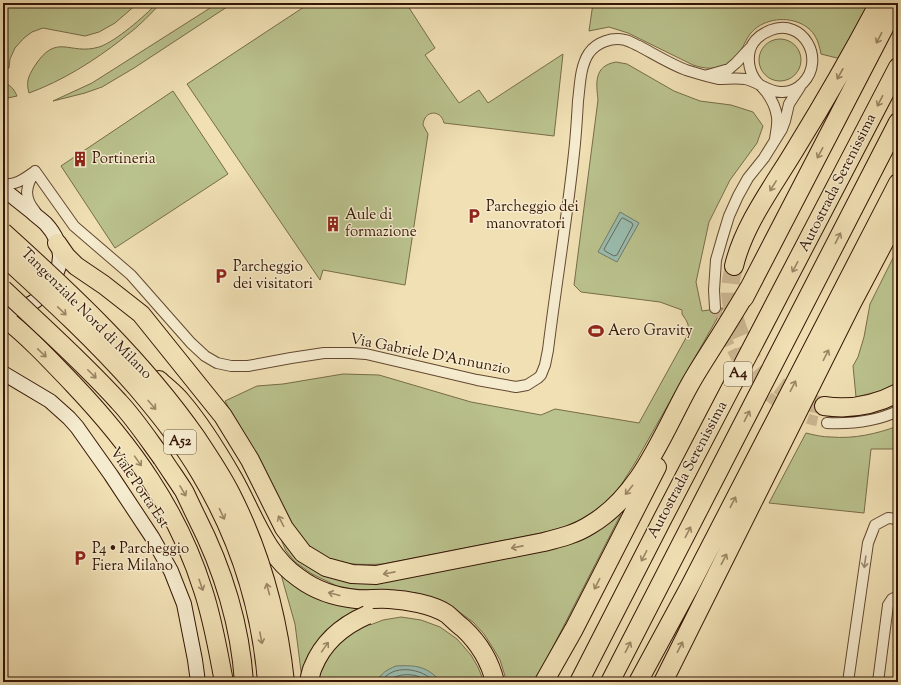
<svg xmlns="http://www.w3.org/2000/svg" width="901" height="685" viewBox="0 0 901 685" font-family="'Sorts Mill Goudy',serif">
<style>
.green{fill:#bac28d;stroke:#786c49}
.water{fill:#9abdb0;stroke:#727a6c}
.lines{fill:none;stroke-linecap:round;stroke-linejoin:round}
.shore{stroke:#68695a;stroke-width:1}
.street-tunnel{stroke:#cbb791;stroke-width:10;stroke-dasharray:10 5;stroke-linecap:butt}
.highway-tunnel{stroke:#cbb791;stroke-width:18;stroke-dasharray:18 9;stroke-linecap:butt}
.street-casing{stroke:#644831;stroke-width:12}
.secondary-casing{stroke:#351505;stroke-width:16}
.highway-casing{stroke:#351505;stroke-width:20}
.street{stroke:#f5ebce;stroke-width:10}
.secondary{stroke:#f5ebce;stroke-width:14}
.highway{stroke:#f0e0b4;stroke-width:18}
.highway-bridge-casing{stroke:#351505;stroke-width:20;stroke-linecap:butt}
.highway-bridge{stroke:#f0e0b4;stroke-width:18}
.oneway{stroke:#9c8565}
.oneway2{stroke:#9f8b74}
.labels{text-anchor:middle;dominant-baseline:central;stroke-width:3;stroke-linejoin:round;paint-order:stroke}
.shield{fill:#f5ebce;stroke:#6f5541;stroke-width:1}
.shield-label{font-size:14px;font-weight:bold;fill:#351505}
.poi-label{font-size:15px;fill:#351505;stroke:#f5ebce;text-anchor:start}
.street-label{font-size:15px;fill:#351505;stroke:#f5ebce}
</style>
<rect width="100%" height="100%" fill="#f0e0b4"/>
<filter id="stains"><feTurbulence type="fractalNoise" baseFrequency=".005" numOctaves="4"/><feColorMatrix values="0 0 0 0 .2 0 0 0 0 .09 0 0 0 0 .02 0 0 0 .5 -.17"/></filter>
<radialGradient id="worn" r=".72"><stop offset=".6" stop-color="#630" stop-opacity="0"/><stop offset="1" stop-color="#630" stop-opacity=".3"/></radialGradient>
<path class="green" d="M3,3h135l-23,20 -16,9 -14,4 -42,-8 -11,4 -8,6 -9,10 -5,11 -1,9 -6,1z
M157,3h4c-7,7 -14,15 -22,22 -5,5 -11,9 -17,14 -28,22 -60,42 -93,54 -3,-11 -1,-16 5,-26 23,-36 35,-11 65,-20 16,-5 46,-31 58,-44z
M218,3h15l-99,65 -32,19 -17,6 -32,8 39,-18z
M310,3h96l29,45 -10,7 34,48 20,-13 9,13 75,-49 -9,82 -110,-13c-3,-14 -20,-13 -21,2l5,9 -23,151 -82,-15 -3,10 -133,-196z
M593,3h278l-30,56 -20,-5c-3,-16 -8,-26 -24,-32 -17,-6 -39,-1 -49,15 -6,10 -9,21 -20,27 -12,6 -23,5 -35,1l-65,-32 -19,-6 -20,4z
M759 60a21 21 0 1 1 42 0a21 21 0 1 1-42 0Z
M616,62l11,2 47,27 26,10 31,4 22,7 10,14 -6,17 -27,37 -21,42 -13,60 6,29 21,-3 -88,155 -16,25 -19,19 -25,17 -34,9 -158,31c-21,1 -41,1 -60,-7 -28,-14 -47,-60 -61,-86 -12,-23 -24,-47 -37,-70l32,-15 26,-2 60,-10 36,1 92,27 70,13 14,-6 84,14 48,-87c3,-11 1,-13 -5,-22v-4l-22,-8 -79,-10 -7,-7 24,-185c-2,-18 -4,-34 18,-38z
M3,83c7,1 11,6 14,13l-14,3z
M173,91l55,83 -113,74 -54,-82z
M898,248v134l-18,9 -24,6 -3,-31 5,-9 6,-20 6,-33z
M898,426v23h-27l-7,64 -95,-10 37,-70c8,2 16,4 25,4 23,2 45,-3 67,-11z
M618,511l3,3 -86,168h-29l-1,-6 -5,-16 -7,-12 -9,-14 -11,-12 -25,-18 -17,-6 -15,-5 -63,-4 -16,-3 -25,-12 -17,-12 -9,-11 -6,-14 14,15 101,26z
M280,571l84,36 6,18 13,-5 18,-3 20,3 19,7 17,12 14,16 7,12 6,15h-43l-7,-7 -54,1 -4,6h-77l3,-3 -7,-55z"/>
<path class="water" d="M620,212l19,11 -22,39 -19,-10z
M396,666c20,-1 31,0 45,16h-65c6,-9 10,-12 20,-16z"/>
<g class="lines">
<path class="shore" d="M623,218l9,5 1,2 -16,30 -3,1 -9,-5 -1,-2 17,-30z
M381,682c11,-19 41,-14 54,0
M387,682c7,-7 20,-9 30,-6 4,1 8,4 12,6"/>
<path class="street-tunnel" d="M715,308c6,16 12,33 20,48 14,29 46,54 77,64 5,1 10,2 15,3"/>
<path class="highway-tunnel" d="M734,266c-2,9 -4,18 -4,27 2,26 15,60 33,79 10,10 22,19 35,25 8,5 17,7 26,9"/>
<defs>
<path id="street" d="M708,75l21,-6 7,-6 14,-15
M35,171l39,55 57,49 60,68 14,13 12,7 14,3h17l43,-8 33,-5h28l14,1 111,26 39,7 11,-2 11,-7 3,-3 4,-10 3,-15c8,-65 19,-131 26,-197 2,-17 3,-35 4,-52 2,-15 2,-35 11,-48 8,-11 23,-16 36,-13 5,1 9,4 14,6 15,8 31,18 47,24 10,3 22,7 33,9 8,0 17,-1 26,0 14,3 24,14 38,13 8,0 15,-4 20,-9 23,-24 0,-65 -32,-53 -10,4 -18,10 -21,20 -3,11 0,24 7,32 4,4 7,7 10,11 5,7 9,16 10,24 1,7 -1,15 -2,22
M35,171c-9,15 -12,26 0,40
M3,184c12,2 21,-5 31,-12
M715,308l-1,-18 2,-30 6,-21 7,-23 9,-20 10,-18 16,-20 18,-29 3,-8 4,-17 11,-17
M827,423c25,1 48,-1 71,-12
M848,682l20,-139 7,-18 13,-7 10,1
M878,682l10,-77 4,-6 6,-3"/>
<path id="secondary" d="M3,189c10,8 19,15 29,23 4,4 10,8 14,12 21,23 17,47 -2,69 -11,12 -25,18 -41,16
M3,373l47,28 19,17 8,9 34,48 41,62 19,34 13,33 11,56 3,22"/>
<path id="highway" d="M57,243l9,13 10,10 28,19 37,29 82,102 27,44 34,68 19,25 23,14 26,7 24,1 168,-33c16,-4 32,-8 46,-17 50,-29 72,-90 99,-139 6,-11 13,-22 20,-33 14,-22 27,-43 40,-65
M734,266c10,-42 40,-81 62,-118 29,-47 57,-96 83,-145
M744,298l153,-295
M3,317c26,20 48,44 70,67 58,61 105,126 130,206 10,30 15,61 21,92
M159,380c7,7 16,13 22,21 20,23 37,51 52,77 20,35 32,77 66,100 16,12 37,19 57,21 11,1 22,-1 33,0 17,1 43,5 58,15 5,4 10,10 16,14 16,15 27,33 32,54
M824,406c26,4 51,-1 74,-13
M162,458c7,11 15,22 22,33 4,8 8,17 12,25 26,51 44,108 48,166
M544,682l30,-53 83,-162
M579,682l84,-164 235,-451
M610,682l288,-560
M638,682l52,-96 208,-403
M663,682l189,-379 46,-87"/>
</defs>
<use href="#street" class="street-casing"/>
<use href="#secondary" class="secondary-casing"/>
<use href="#highway" class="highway-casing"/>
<use href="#street" class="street"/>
<use href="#secondary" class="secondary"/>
<use href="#highway" class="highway"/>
<defs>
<path id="highway-bridge" d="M3,232c70,63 139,128 193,205 12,18 25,37 35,57 30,59 47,122 54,188
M3,256c46,42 93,85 134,132 23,27 45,54 63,85 38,63 61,135 67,209
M3,289c39,37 80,73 116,113 16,17 29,37 43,56
M309,682c1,-5 2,-11 4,-15 10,-25 31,-42 54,-52"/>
</defs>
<use href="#highway-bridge" class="highway-bridge-casing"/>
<use href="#highway-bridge" class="highway-bridge"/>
</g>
<defs><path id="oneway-shaft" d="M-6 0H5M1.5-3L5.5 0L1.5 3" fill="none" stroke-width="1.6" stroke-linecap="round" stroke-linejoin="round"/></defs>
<g class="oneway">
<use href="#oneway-shaft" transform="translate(879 38) rotate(117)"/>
<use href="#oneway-shaft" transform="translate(840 74) rotate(119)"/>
<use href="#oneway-shaft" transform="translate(880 101) rotate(117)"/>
<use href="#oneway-shaft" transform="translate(820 153) rotate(118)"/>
<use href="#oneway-shaft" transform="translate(773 186) rotate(122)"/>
<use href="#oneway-shaft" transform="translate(838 238) rotate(-63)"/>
<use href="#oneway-shaft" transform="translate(795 267) rotate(118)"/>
<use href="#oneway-shaft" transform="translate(62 311) rotate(44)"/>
<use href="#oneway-shaft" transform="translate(42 353) rotate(44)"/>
<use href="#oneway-shaft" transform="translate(826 355) rotate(-63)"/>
<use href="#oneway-shaft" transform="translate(92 374) rotate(45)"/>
<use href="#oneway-shaft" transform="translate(793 386) rotate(-63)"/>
<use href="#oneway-shaft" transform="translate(152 405) rotate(49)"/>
<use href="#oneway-shaft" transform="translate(747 416) rotate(-63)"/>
<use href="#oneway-shaft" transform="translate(138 461) rotate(55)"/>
<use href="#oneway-shaft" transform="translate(629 490) rotate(129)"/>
<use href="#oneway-shaft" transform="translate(183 491) rotate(60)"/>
<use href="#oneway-shaft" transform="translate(733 502) rotate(-63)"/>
<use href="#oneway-shaft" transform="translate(222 514) rotate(64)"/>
<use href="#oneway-shaft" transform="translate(281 521) rotate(-117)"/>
<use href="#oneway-shaft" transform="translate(688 532) rotate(-63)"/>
<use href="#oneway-shaft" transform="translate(517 547) rotate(169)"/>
<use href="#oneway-shaft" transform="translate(644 556) rotate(117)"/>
<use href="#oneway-shaft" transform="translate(724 559) rotate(-63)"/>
<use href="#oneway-shaft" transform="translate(389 573) rotate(169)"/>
<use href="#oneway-shaft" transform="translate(597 584) rotate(117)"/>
<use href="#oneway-shaft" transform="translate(201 585) rotate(71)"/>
<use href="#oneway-shaft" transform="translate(268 589) rotate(-105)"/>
<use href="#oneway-shaft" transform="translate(334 594) rotate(-165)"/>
<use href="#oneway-shaft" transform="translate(261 638) rotate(79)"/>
<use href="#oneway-shaft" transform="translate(325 647) rotate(-55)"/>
<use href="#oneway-shaft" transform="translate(628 647) rotate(-63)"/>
<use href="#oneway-shaft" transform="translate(680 647) rotate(-63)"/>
</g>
<use class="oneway2" href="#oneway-shaft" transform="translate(865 562) rotate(98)"/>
<defs>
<symbol id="building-bare" viewBox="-9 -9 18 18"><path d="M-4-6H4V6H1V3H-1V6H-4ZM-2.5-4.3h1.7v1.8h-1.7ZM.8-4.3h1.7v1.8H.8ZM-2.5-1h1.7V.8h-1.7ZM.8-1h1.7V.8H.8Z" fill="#8f2418" stroke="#f5ebce" stroke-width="2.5" paint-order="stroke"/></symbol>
<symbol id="parking-bare" viewBox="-9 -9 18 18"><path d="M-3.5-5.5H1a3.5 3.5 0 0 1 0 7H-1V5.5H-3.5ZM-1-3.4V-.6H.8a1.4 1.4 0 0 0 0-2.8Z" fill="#8f2418" stroke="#f5ebce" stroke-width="2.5" paint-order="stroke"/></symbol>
<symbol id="stadium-bare" viewBox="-9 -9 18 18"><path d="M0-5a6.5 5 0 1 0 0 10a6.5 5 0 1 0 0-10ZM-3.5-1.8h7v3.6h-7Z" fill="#8f2418" stroke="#f5ebce" stroke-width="2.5" paint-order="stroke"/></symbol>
</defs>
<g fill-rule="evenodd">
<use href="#building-bare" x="69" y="148" width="22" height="22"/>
<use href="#parking-bare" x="463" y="205" width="22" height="22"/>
<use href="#building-bare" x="322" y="213" width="22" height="22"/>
<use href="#parking-bare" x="210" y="265" width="22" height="22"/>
<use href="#stadium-bare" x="585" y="320" width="22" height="22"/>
<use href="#parking-bare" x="69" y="547" width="22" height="22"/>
</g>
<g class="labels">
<g class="shield">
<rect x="724" y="362" width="28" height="24" rx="3"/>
<rect x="164" y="430" width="32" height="24" rx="3"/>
</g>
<g class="shield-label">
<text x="738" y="374">A4</text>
<text x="180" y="442">A52</text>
</g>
<g class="poi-label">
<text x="92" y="159">Portineria</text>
<text x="486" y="207">Parcheggio dei<tspan x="486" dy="17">manovratori</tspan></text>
<text x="345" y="215">Aule di<tspan x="345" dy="17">formazione</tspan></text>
<text x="233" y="267">Parcheggio<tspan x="233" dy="17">dei visitatori</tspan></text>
<text x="608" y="331">Aero Gravity</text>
<text x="92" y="549">P4 • Parcheggio<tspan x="92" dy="17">Fiera Milano</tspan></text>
</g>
<g class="street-label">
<text transform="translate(838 183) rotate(-63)">Autostrada Serenissima</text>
<text transform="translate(86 314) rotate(45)">Tangenziale Nord di Milano</text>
<text transform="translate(430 355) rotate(11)">Via Gabriele D'Annunzio</text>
<text transform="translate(688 470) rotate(-62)">Autostrada Serenissima</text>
<text transform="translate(139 488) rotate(56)">Viale Porta Est</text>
</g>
</g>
<rect width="901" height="685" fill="none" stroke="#f0e0b4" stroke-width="16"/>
<rect x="4" y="4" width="893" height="677" fill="none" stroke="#351505" stroke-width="2"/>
<rect x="8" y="8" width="885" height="669" fill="none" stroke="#351505"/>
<rect width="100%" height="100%" filter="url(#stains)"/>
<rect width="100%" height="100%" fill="url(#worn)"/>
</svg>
